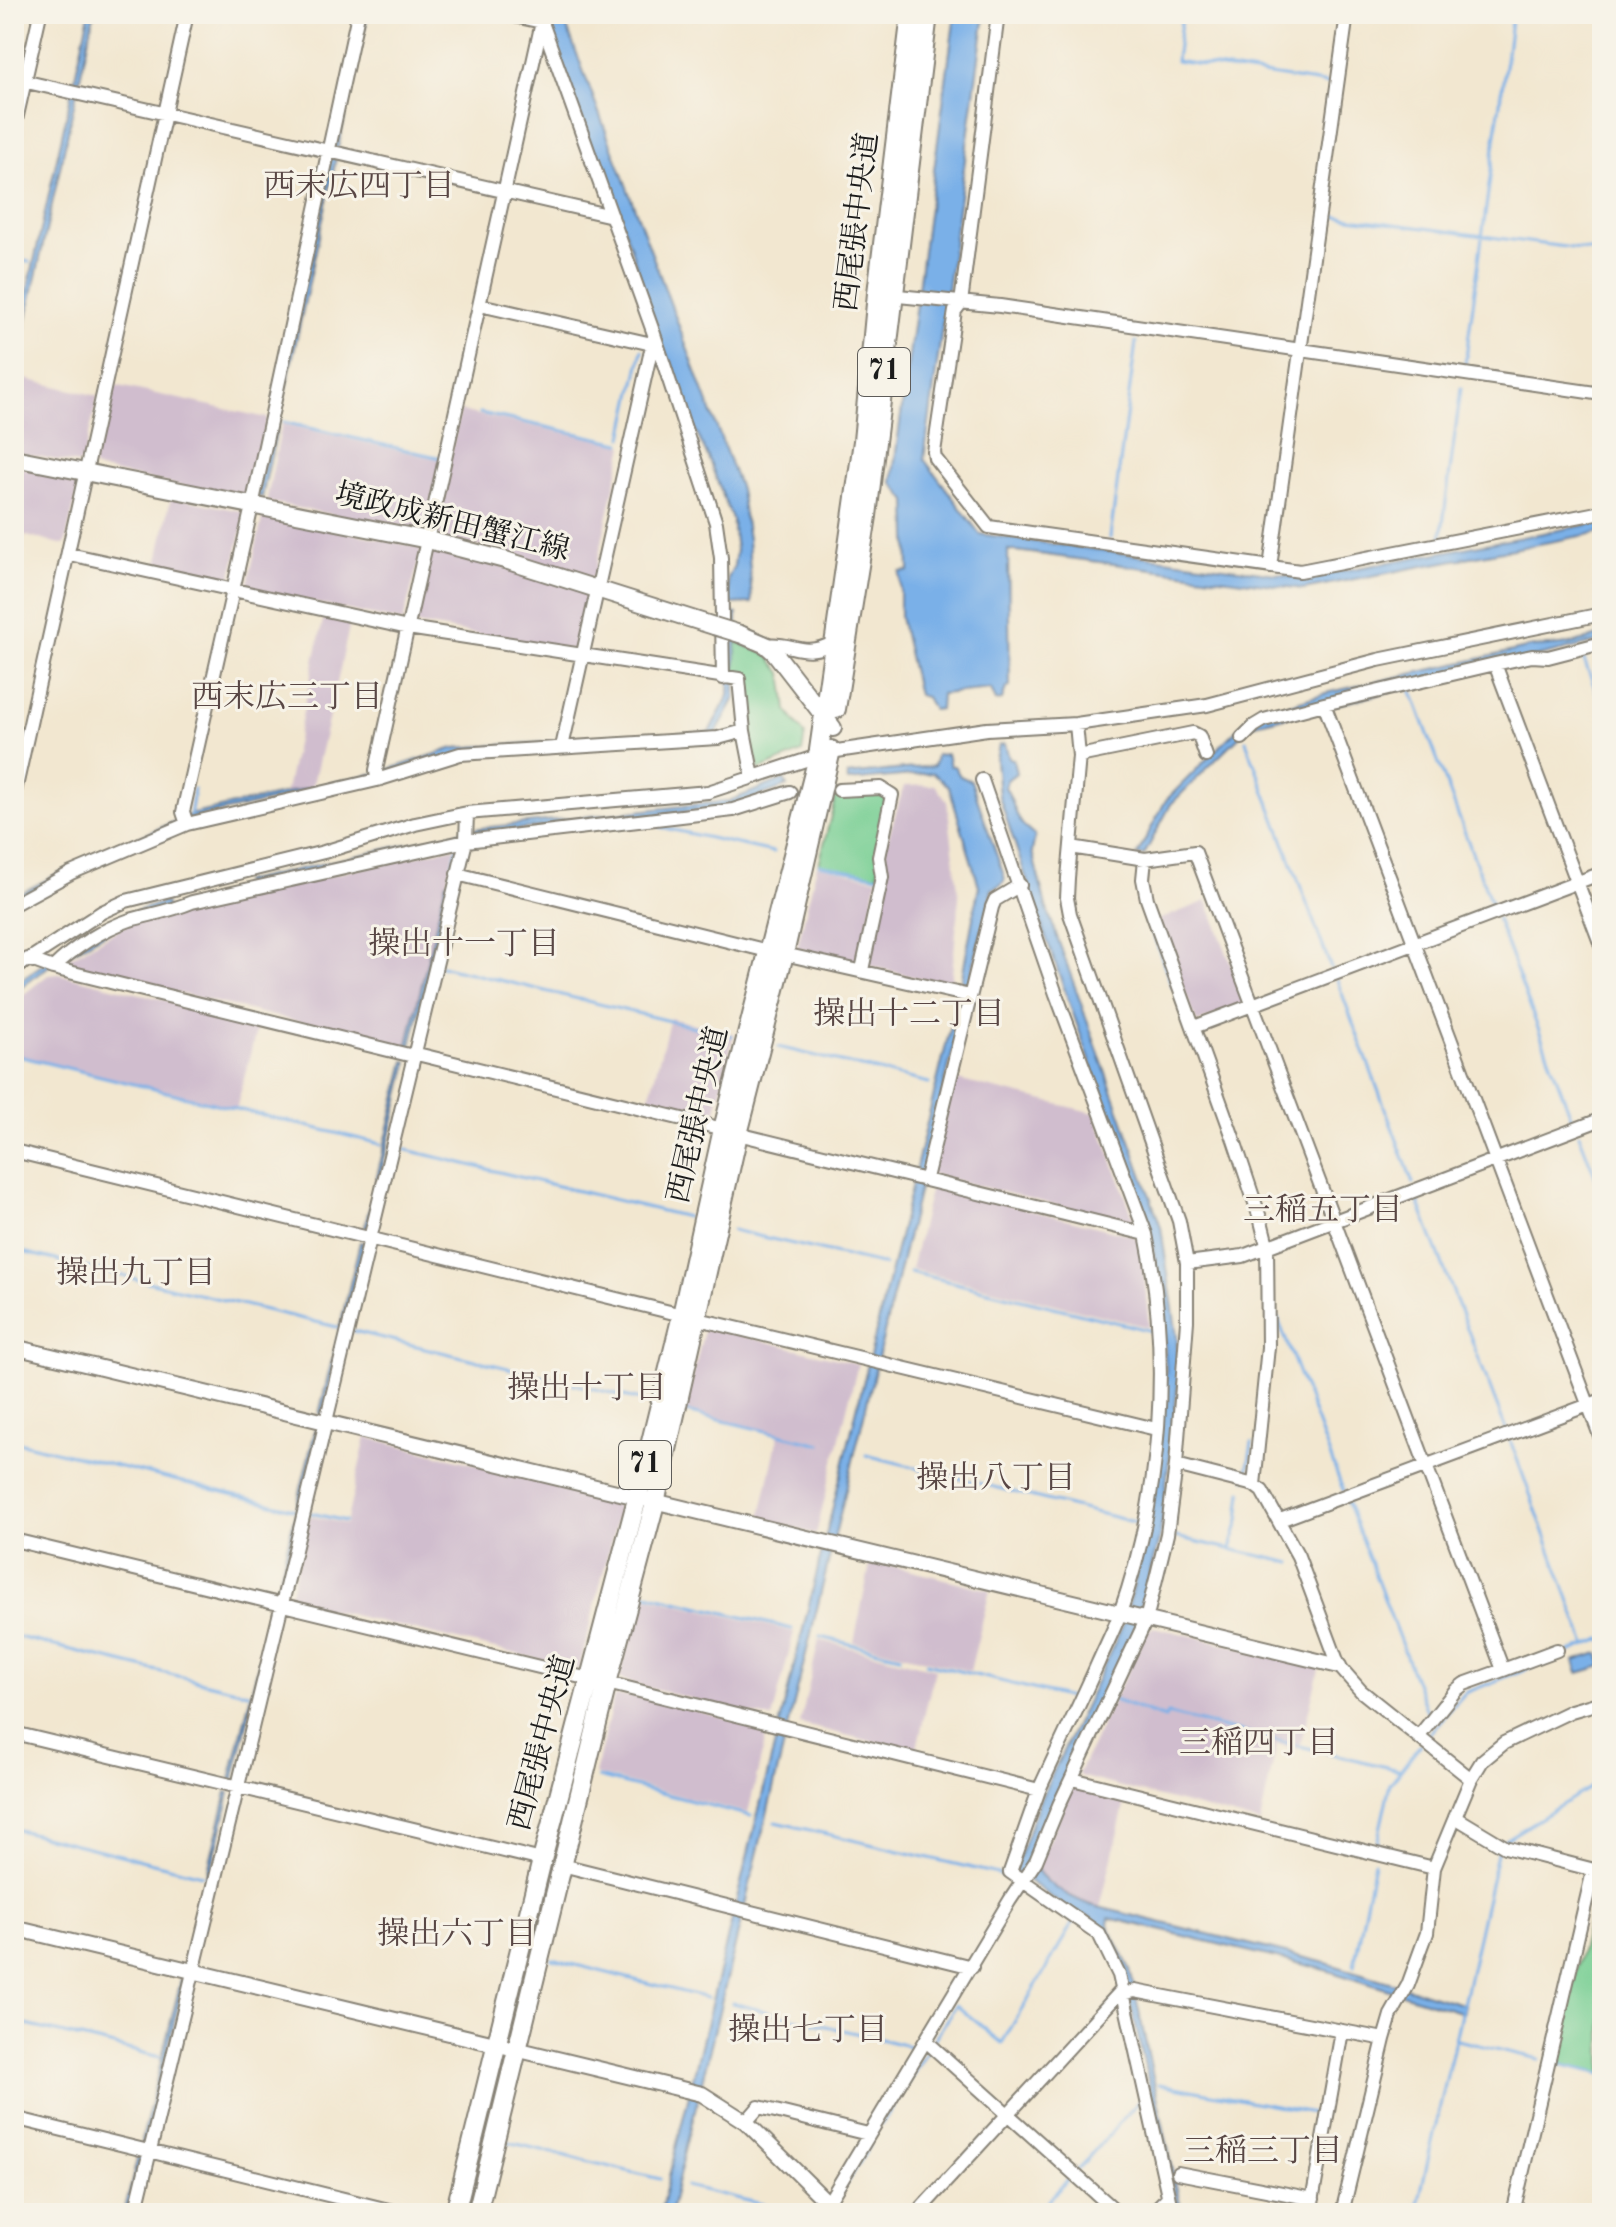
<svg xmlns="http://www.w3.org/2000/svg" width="1616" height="2227" viewBox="0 0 1616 2227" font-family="'Old Standard TT','Noto Serif JP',serif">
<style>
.industrial{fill:#d0bdce}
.green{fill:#79cf94;stroke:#4a7658;stroke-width:2}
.water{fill:#7ab0e8;stroke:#4b6682;stroke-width:2}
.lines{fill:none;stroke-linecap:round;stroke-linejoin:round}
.stream{stroke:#7ab0e8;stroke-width:3}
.minor-casing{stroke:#878276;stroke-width:16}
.tertiary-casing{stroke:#878276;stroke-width:18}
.secondary-casing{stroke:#878276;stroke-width:20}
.primary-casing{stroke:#878276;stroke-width:22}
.minor{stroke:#fff;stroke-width:12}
.tertiary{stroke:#fff;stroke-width:14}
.secondary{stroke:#fff;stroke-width:16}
.primary{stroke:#fff;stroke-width:18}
.secondary-bridge-casing{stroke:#878276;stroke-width:20;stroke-linecap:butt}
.secondary-bridge{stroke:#fff;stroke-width:16}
.labels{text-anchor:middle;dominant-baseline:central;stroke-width:6;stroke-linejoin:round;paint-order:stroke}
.shield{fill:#f7f3e8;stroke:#5e5c59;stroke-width:2}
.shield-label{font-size:28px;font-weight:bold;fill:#1c1c1c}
.street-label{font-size:30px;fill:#1c1c1c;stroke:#f7f3e8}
.neighbourhood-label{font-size:32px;fill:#594745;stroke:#f7f3e8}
</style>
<rect width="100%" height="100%" fill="#f7f3e8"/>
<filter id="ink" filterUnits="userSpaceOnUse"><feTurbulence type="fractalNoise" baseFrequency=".0125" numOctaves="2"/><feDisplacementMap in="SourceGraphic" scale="16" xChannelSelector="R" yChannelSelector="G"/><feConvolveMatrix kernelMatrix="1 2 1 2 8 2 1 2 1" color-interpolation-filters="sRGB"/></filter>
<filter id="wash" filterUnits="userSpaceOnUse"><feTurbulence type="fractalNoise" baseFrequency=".006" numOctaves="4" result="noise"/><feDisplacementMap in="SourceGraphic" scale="32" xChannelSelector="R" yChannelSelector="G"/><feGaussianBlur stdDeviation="1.8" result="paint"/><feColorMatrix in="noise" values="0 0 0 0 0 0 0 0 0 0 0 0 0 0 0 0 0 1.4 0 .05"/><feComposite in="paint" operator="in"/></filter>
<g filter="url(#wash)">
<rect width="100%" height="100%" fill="#f2e7d0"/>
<path class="industrial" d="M21,378l77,18 -15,64 -5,4 -64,-12v-44z
M110,384l157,34 -16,78 -4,3 -151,-30 -3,-5z
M460,411l164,34 -30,131 -4,2 -80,-24 -70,-16 -6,-7z
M282,424l159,36 -16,69 -6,3 -150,-30 -2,-4z
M14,466l60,12 5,5 -14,62 -51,-12z
M171,497l75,15 -16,70 -73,-16z
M263,515l156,32 2,4 -18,71 -156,-34z
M438,551l66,15 84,25 3,8 -12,52 -163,-27 13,-70z
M324,616l26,6 -13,61 -25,105 -27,7z
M935,785l12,16 12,96 -8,89 -85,-21 19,-84 1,-36 18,-59z
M455,847l-48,201 -342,-82 -1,-5 68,-39 34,-5 24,-10z
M817,865l60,14 -18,85 -62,-16z
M1207,901l38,100 -2,4 -46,18 -39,-103z
M59,974l199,49 -22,87 -222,-54v-54l34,-27z
M670,1018l64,16 -20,84 -17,-3 -1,3 -49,-12z
M953,1079l142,34 41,112 -206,-51z
M931,1186l204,50 7,16 7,75 -238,-58z
M704,1330l23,2 131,32 -42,170 -56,-14 19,-87 -94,-23z
M366,1437l245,61 8,12 -40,159 -290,-69 20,-84 37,8z
M871,1561l119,29 -20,81 -116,-29z
M640,1595l154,37 -22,87 -131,-33 -22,-8z
M1154,1627l166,39 -21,83 -22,-5 -17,79 -177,-46 -5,-3 69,-143z
M819,1640l116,29 -19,83 -116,-28z
M614,1696h22l132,33 -20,84 -153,-39z
M1074,1785l52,13 -26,110 -28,-10 -25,-17 -12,-11z"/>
<path class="green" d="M735,641l33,14 14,18 5,37 18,25 -3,17 -43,18 -10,-38 -6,-55 -9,-5z
M879,792l7,5 -8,79 -59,-12 17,-69z
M1602,1877v197l-47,-11 43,-184z"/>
<path class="water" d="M89,14h5l-80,362v-24z
M363,14h5l-30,134 -4,-1z
M543,14h19l178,475 8,50 4,64 -23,1 -1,-26 6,-12 2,-16 -4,-31 -25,-64 -19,-40 -17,-53 -7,-10 -40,-125 -5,-5z
M955,14h30l-61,445 56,75 325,44 297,-56v10l-299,57 -295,-39 2,137 -4,1 -4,12 -6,1 -5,-12 -50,5 -1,15 -7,1 -7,-13 -8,-2 -18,-78v-45l9,-1 -2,-70 -15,-19z
M331,158l5,1 -74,338 -5,-1z
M729,613l8,1 -2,84 -19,36 -199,12 -327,73 -176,82v-4l5,-3 51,-26 119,-53 192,-43 73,-24 255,-16 20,-37z
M1602,634v7l-351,84 -80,79 -27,51h-7l29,-55 83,-83 77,-24 205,-46c23,-1 49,-2 71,-13z
M1005,744l4,14 4,1 3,14 -9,7 -2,7c12,20 8,34 30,49l-3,16 14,54 115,321 16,109v30l3,1 -20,169 -21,76 -1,14 -66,133 -40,101c8,23 36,36 58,45l236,58 139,42 -2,8 -141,-44 -213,-51 -1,7 22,44 52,244h-3l-60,-259 -17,-28 -12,-9 -17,-5 -59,-41 26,-71 85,-179 27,-110 14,-141 -5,-70 -11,-71 -106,-297 -45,-136 -3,-37 3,-14z
M947,754l3,12h4l6,10 11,5 34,98 -3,5 -10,5 -322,1324h-10l300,-1225 19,-102 -30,-99 -16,-14 -85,8 -1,-6 87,-9 2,-11z
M784,779l3,7 -58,21 -256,27 -228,54 -2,-6 230,-53 256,-28z
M446,882l5,1 -41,166 -3,-1z
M165,902l2,6 -30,7 -83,47 -40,31v-7c47,-37 92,-69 151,-84z
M405,1061l3,1 -41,169 -3,-1z
M360,1242l4,1 -42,172 -3,-1z
M316,1426l3,1 -41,170h-3z
M272,1608l3,1 -42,172 -3,-1z
M1598,1653l4,13 -24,7 -4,-12z
M227,1792l3,1 -102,420h-4z"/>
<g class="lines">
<path class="stream" d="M1182,14l-6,47 153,23
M1328,215l274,37
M14,259l15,3
M1465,364l47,-350
M480,413l141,30
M283,422l158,36
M623,437l19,-87
M1110,538l26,-196
M1441,539l20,-151
M1582,655l20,51
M1411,689l82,219
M1246,741l85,227
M190,817l4,-28
M660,827l113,25
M453,864l4,-16
M819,864l59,12
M1139,887l4,19 29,80
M1497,919l77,205
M441,966l291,70
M1337,980l76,203
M778,1047l151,36
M14,1055l367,89
M1579,1134l23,60
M399,1148l288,69
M1416,1196l90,233
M732,1230l153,35
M14,1250l323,77
M910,1272l242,59
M1274,1317l4,2 65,171
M354,1331l291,70
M686,1412l135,32
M1510,1440l76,205
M14,1441l279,68
M866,1455l272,68
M1246,1479l6,-36
M1347,1501l81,213
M311,1513l34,8
M1176,1537l116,26
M1231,1549l8,-29 3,-29
M643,1593l149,36
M14,1636l234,57
M821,1637l79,19
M926,1663l148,36
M1114,1700l51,18 2,-4 232,56
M1427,1736l38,-43 137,-54
M598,1777l153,39
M776,1822l230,54
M14,1829l188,46
M1503,1841l99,-61
M1376,1848l14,-64 31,-40
M552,1959l155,39
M1354,1966l20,-104
M732,2003l181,44
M14,2022l146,35
M1457,2040l82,19
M933,2041l23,-36 46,38 72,-122
M1559,2064l43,10
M1159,2084l164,31
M882,2124l46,-74
M509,2142l151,37
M1077,2170l65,-72
M686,2186l113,27
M837,2200l33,-55
M1037,2213l33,-36
M1416,2213l82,-364"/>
</g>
</g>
<g filter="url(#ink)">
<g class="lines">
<defs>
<path id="minor" d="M505,14l37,8
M539,14l115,320 62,189 5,35 2,120
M998,14l-37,289 -6,8 -21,141 1,6 54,69 311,44 302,-59
M14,79l598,137
M14,129l26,-115
M888,295l112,11 602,88
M480,305l172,39
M69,554l339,74 331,51 5,52 9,46
M1270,567l77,-553
M766,645c27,-4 35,14 67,-2
M1495,664l107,284
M1324,704l278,737
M1242,738l12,-12 10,-6 60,-16 171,-40 37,-8 16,1 54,-14
M562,747l92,-410
M1079,756l114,-23 6,3 7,20
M377,780l-1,-10 166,-748
M839,790l42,-2 11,7 -13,62 3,20 -20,93
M14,796l173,-782
M187,824l-4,-12 69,-306 106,-492
M1071,847l74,12 50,-7 308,818 -39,14 -9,7 -36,45
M1145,859l-2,20 4,20 87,241 27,81 6,24 1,102 -14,138 8,6 36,65 41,110 22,25 110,88
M457,874l311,77
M14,904l57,-31 116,-49 190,-44 83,-26 258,-16 26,-7
M784,954l186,42
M28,959l25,9 360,88
M53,968c20,-20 50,-39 77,-48 21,-6 41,-9 62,-18l274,-61 267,-31 57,-18
M14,969l88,-57 24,-11 198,-49 91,-28 52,-11 241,-21 122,-40 157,-23 89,-5 131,-19 171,-45 224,-46
M1194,1027l408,-154
M413,1053l310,76
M738,1134l408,100
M14,1151l668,164
M926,1178l66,-271 3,-7 25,-15
M1187,1263l56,-7 359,-137
M698,1319l458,110
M1176,1465l78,20
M1280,1520l322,-120
M14,1540l575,139
M1503,1670l54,-20
M607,1683l432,107c19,-42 40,-84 59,-127 7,-16 16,-33 22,-50 42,-118 51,-257 26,-379l-90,-240 -74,-214
M14,1733l528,127
M1072,1779l362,89
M1039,1790l-29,82 89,62 20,41 53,238
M1455,1817l50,30 97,25
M562,1865l410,102
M1122,1994l13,-3 249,48
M926,2041l192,172
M14,2118l387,95
M746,2122l13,-15 109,27
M1178,2173l135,26
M135,2213l331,-1372 1,-28
M822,2213l188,-313 26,-39 23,-56 87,-185 21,-86 9,-69 11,-144v-58l-8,-42 -109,-307 -3,-16 1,-20 11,-122 -3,-32
M917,2213l205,-223
M1152,2213l16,-16
M1310,2213l32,-182
M1342,2213l42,-174 7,-24 17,-30 19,-52 7,-65 37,-89 11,-18 22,-18 67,-32 31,-9
M1513,2213l80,-342"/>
<path id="tertiary" d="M14,1347l1325,319
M14,1928l688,166 44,28 92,91"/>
<path id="secondary" d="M14,458l414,82 77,20 209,66
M740,634l26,11 9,8 58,75"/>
<path id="primary" d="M836,709l31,-193 61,-502
M455,2213l87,-353 95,-361 45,-184 41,-186 95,-372 45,-316 14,-148 34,-279
M477,2213l130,-530 48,-180 83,-369 46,-180 47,-204"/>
</defs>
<use href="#minor" class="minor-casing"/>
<use href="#tertiary" class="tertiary-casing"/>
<use href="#secondary" class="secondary-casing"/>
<use href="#primary" class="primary-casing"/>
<use href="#minor" class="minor"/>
<use href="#tertiary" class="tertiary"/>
<use href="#secondary" class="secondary"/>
<use href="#primary" class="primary"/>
<defs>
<path id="secondary-bridge" d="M714,626l26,8"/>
</defs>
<use href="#secondary-bridge" class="secondary-bridge-casing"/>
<use href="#secondary-bridge" class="secondary-bridge"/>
</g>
</g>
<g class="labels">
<g class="shield">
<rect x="858" y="348" width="52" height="48" rx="6"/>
<rect x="619" y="1441" width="52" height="48" rx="6"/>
</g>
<g class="shield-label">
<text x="884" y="372">71</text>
<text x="645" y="1465">71</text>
</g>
<g class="street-label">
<text transform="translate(858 222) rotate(-83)">西尾張中央道</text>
<text transform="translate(452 523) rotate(14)">境政成新田蟹江線</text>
<text transform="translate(699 1115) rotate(-77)">西尾張中央道</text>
<text transform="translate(543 1743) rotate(-75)">西尾張中央道</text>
</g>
<g class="neighbourhood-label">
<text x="359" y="188">西末広四丁目</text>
<text x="287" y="699">西末広三丁目</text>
<text x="464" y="946">操出十一丁目</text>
<text x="909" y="1016">操出十二丁目</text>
<text x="1323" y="1212">三稲五丁目</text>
<text x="136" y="1275">操出九丁目</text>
<text x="587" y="1390">操出十丁目</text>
<text x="996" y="1480">操出八丁目</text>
<text x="1259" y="1745">三稲四丁目</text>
<text x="457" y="1936">操出六丁目</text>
<text x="808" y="2032">操出七丁目</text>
<text x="1263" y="2153">三稲三丁目</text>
</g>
</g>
<rect width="1616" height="2227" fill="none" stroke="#f7f3e8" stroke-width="48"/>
</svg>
